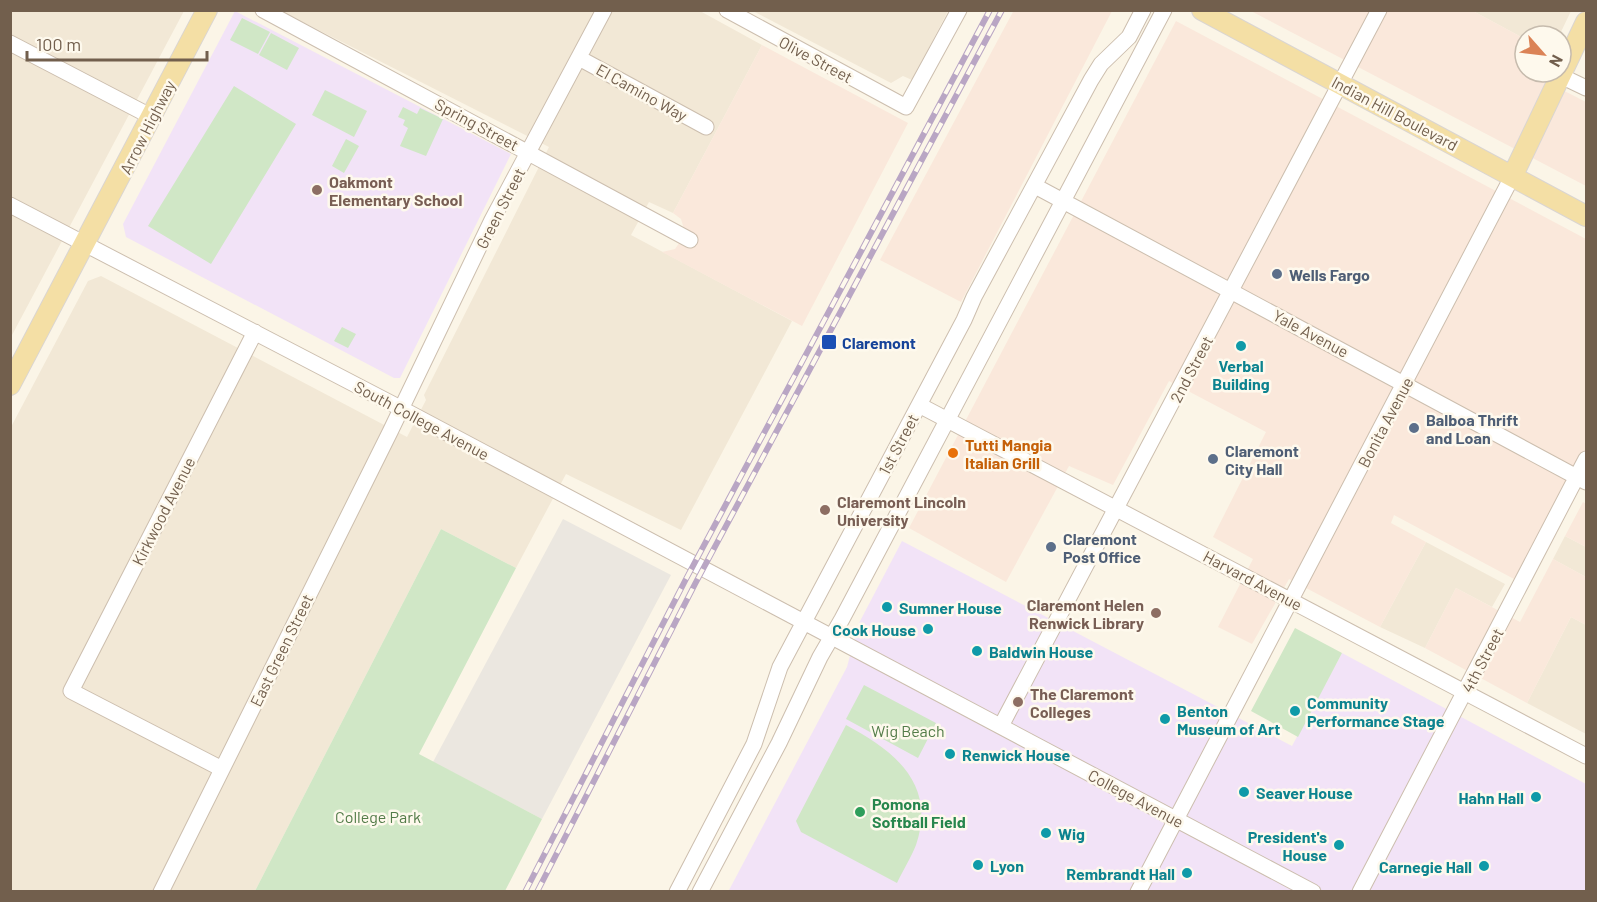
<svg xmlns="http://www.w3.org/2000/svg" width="1597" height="902" viewBox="0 0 1597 902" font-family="Barlow,sans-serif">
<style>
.residential{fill:#f2e8d6}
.commercial{fill:#fae8db}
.industrial{fill:#ebe7e0}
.education{fill:#f2e3f7}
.green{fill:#d0e7c6}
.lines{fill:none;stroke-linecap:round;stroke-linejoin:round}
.minor-casing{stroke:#ccbeae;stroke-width:17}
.major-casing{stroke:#dad5d1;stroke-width:22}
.minor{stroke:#fff;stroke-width:15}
.major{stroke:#f4dfa5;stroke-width:20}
.rail-casing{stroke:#b9a6c4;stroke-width:6}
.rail{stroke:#fef9ed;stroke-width:4;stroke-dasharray:11;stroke-linecap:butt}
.education-dot{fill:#8d6e63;stroke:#fef9ed;stroke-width:2}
.service-dot{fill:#5c6f8a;stroke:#fef9ed;stroke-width:2}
.transit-dot{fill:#1a4fb4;stroke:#fef9ed;stroke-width:2}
.culture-dot{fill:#0f9aa8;stroke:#fef9ed;stroke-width:2}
.food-dot{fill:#e8710a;stroke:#fef9ed;stroke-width:2}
.leisure-dot{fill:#2e9e5b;stroke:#fef9ed;stroke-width:2}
.labels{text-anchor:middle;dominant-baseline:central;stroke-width:5;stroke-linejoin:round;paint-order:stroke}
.street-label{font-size:16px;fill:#725f4d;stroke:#fef9ed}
.education-label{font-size:16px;font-weight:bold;fill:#785e54;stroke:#fef9ed;text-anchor:start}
.service-label{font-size:16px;font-weight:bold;fill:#4e5e75;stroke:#fef9ed;text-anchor:start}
.transit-label{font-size:16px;font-weight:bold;fill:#164399;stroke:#fef9ed;text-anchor:start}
.culture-label{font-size:16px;font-weight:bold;fill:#0d838f;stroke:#fef9ed;text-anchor:start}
.food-label{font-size:16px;font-weight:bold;fill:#c56008;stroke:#fef9ed;text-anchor:start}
.park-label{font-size:16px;fill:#537c49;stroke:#fef9ed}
.leisure-label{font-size:16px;font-weight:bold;fill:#27864d;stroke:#fef9ed;text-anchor:start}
</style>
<rect width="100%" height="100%" fill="#fbf5e7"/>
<path class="residential" d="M11,11h173l-173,326z
M281,11h419l62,34 -89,168 -24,-11 -18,33 161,86 -111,209 -115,-56 -50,94 -75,-39 -186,362 -244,1v-465l77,-146 13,-5 306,161 19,-37 -2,-5 125,-248z
M753,11l195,-1v1l-36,69 -9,-4 -12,7z
M1473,11h98l-12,25h-34v3z
M1565,536l21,11v30l-33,-18z
M1426,542l79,42 -13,23 -36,-19 -31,60 -45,-21z
M1571,617l15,8v109l-59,-31z"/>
<path class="commercial" d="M1014,10l98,1 -151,291 -81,-42z
M1251,11h222l52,28v33h16l-2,6 47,24v84z
M1176,21l410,218v220l-6,-2 -66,122 -120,-64 -3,8 35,19 -46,85 -91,-48 -37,65 -34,-17 35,-68 -40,-22 53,-105 -97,-51 -56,104 -44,-19 -63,116 -97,-54z
M762,45l146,78 -106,203 -140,-74 13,-3 7,-10 2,-10 -3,-10 -8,-6z
M1583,502l3,2v43l-21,-11z
M1553,559l33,18v48l-15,-8 -44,86 -102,-55 31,-60 64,34z"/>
<path class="industrial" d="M563,519l108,56 -129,244 -109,-57z"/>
<path class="education" d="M235,11l276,143 -111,224h-6l-268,-141 -3,-13z
M902,541l390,205 50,-93 244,131v107l-858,1 119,-225 11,-42z"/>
<path class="green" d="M242,18l28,14 -12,22 -28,-14z
M271,33l28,15 -12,22 -28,-15z
M234,86l62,38 -85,140 -63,-38z
M325,90l42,21 -13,26 -42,-22z
M403,107l14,7 3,-6 23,11 -17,37 -26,-10 8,-18 -5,-3 2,-5 -7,-3z
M346,139l13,7 -15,27 -12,-7z
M342,327l14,7 -8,14 -14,-7z
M441,529l75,39 -97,186 123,65 -37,72h-250z
M1295,628l47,25 -44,84 -47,-26z
M864,685l72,38 -18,35 -72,-39z
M846,725c47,25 91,58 70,120 -5,13 -13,25 -19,38l-96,-51 -5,-11z"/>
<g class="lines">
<defs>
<path id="minor" d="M263,10l427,230
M727,10l179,97 53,-97
M10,43l142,74
M579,58l127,69
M1561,76l25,12
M1035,186l551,296
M10,205l392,204 911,483
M919,405l667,351
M1001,726l378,-716
M222,769l-151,-78 184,-359
M161,892l229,-460 102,-212 112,-210
M677,892l77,-148 26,-77 184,-347 10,-23 117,-217 10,-16 28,-27 14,-27
M700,892l79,-149 41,-86 22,-38 322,-609
M1138,892l375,-717
M1360,892l226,-433"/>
<path id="major" d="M1202,10l384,206
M1513,175l73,-153
M10,385l197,-375"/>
</defs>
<use href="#minor" class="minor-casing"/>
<use href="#major" class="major-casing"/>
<use href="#minor" class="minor"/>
<use href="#major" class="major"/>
<defs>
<path id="rail" d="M525,892l161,-313 304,-569
M537,892l158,-308 307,-574"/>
</defs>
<use href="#rail" class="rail-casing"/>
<use href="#rail" class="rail"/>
</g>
<g class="education-dot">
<circle cx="317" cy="190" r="6"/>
<circle cx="825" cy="510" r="6"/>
<circle cx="1156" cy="613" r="6"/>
<circle cx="1018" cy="702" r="6"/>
</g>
<g class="service-dot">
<circle cx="1277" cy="274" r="6"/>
<circle cx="1414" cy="428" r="6"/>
<circle cx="1213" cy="459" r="6"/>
<circle cx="1051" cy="547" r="6"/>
</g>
<rect class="transit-dot" x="821" y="334" width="16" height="16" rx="3"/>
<g class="culture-dot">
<circle cx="1241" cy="346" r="6"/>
<circle cx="887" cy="607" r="6"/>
<circle cx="928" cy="629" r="6"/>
<circle cx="977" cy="651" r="6"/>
<circle cx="1295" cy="711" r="6"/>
<circle cx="1165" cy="719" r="6"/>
<circle cx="950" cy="754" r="6"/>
<circle cx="1244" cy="792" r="6"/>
<circle cx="1536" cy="797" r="6"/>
<circle cx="1046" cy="833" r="6"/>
<circle cx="1339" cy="845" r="6"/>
<circle cx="978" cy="865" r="6"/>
<circle cx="1484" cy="866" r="6"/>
<circle cx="1187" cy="873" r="6"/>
</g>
<circle class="food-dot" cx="953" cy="453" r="6"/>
<circle class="leisure-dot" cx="860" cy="812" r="6"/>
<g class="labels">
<g class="street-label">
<text transform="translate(816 59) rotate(28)">Olive Street</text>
<text transform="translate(642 92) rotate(29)">El Camino Way</text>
<text transform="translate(1395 113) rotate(28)">Indian Hill Boulevard</text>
<text transform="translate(477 124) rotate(28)">Spring Street</text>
<text transform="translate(147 127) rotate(-63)">Arrow Highway</text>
<text transform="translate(500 208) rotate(-63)">Green Street</text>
<text transform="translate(1311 333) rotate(28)">Yale Avenue</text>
<text transform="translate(1191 369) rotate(-62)">2nd Street</text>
<text transform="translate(422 420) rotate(28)">South College Avenue</text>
<text transform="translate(1385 422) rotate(-62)">Bonita Avenue</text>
<text transform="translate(898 444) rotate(-62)">1st Street</text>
<text transform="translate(163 511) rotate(-63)">Kirkwood Avenue</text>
<text transform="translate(1253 580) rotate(28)">Harvard Avenue</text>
<text transform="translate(281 650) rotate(-64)">East Green Street</text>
<text transform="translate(1482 660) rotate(-62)">4th Street</text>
<text transform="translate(1136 798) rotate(28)">College Avenue</text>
</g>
<g class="education-label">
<text x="329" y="181">Oakmont<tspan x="329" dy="18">Elementary School</tspan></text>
<text x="837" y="501">Claremont Lincoln<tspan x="837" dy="18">University</tspan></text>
<text x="1144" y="604" text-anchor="end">Claremont Helen<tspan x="1144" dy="18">Renwick Library</tspan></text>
<text x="1030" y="693">The Claremont<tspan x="1030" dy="18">Colleges</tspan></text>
</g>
<g class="service-label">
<text x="1289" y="274">Wells Fargo</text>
<text x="1426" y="419">Balboa Thrift<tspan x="1426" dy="18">and Loan</tspan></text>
<text x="1225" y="450">Claremont<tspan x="1225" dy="18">City Hall</tspan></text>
<text x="1063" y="538">Claremont<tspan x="1063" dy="18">Post Office</tspan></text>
</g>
<g class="transit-label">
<text x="842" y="342">Claremont</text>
</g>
<g class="culture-label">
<text x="1241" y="365" text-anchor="middle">Verbal<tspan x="1241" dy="18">Building</tspan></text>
<text x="899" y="607">Sumner House</text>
<text x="916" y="629" text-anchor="end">Cook House</text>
<text x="989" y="651">Baldwin House</text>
<text x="1307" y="702">Community<tspan x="1307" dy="18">Performance Stage</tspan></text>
<text x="1177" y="710">Benton<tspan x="1177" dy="18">Museum of Art</tspan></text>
<text x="962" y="754">Renwick House</text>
<text x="1256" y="792">Seaver House</text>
<text x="1524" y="797" text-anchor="end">Hahn Hall</text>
<text x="1058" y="833">Wig</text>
<text x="1327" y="836" text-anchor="end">President's<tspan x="1327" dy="18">House</tspan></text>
<text x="990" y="865">Lyon</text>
<text x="1472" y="866" text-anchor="end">Carnegie Hall</text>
<text x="1175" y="873" text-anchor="end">Rembrandt Hall</text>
</g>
<g class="food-label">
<text x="965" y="444">Tutti Mangia<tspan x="965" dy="18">Italian Grill</tspan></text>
</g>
<g class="park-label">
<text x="908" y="730">Wig Beach</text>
<text x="378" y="816">College Park</text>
</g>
<g class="leisure-label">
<text x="872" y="803">Pomona<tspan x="872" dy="18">Softball Field</tspan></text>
</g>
</g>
<rect width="1597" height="902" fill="none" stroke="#725f4d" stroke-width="24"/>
<g transform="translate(1543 54) rotate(118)"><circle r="28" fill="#fef9ed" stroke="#c6bbad" stroke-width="1.5"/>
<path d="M0-4.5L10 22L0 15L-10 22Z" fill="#db8356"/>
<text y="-9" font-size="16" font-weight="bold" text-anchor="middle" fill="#725f4d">N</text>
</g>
<path d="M27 51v9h180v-9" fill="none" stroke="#725f4d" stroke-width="3"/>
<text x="36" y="51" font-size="18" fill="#725f4d" stroke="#fef9ed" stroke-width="4.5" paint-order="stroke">100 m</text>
</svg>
